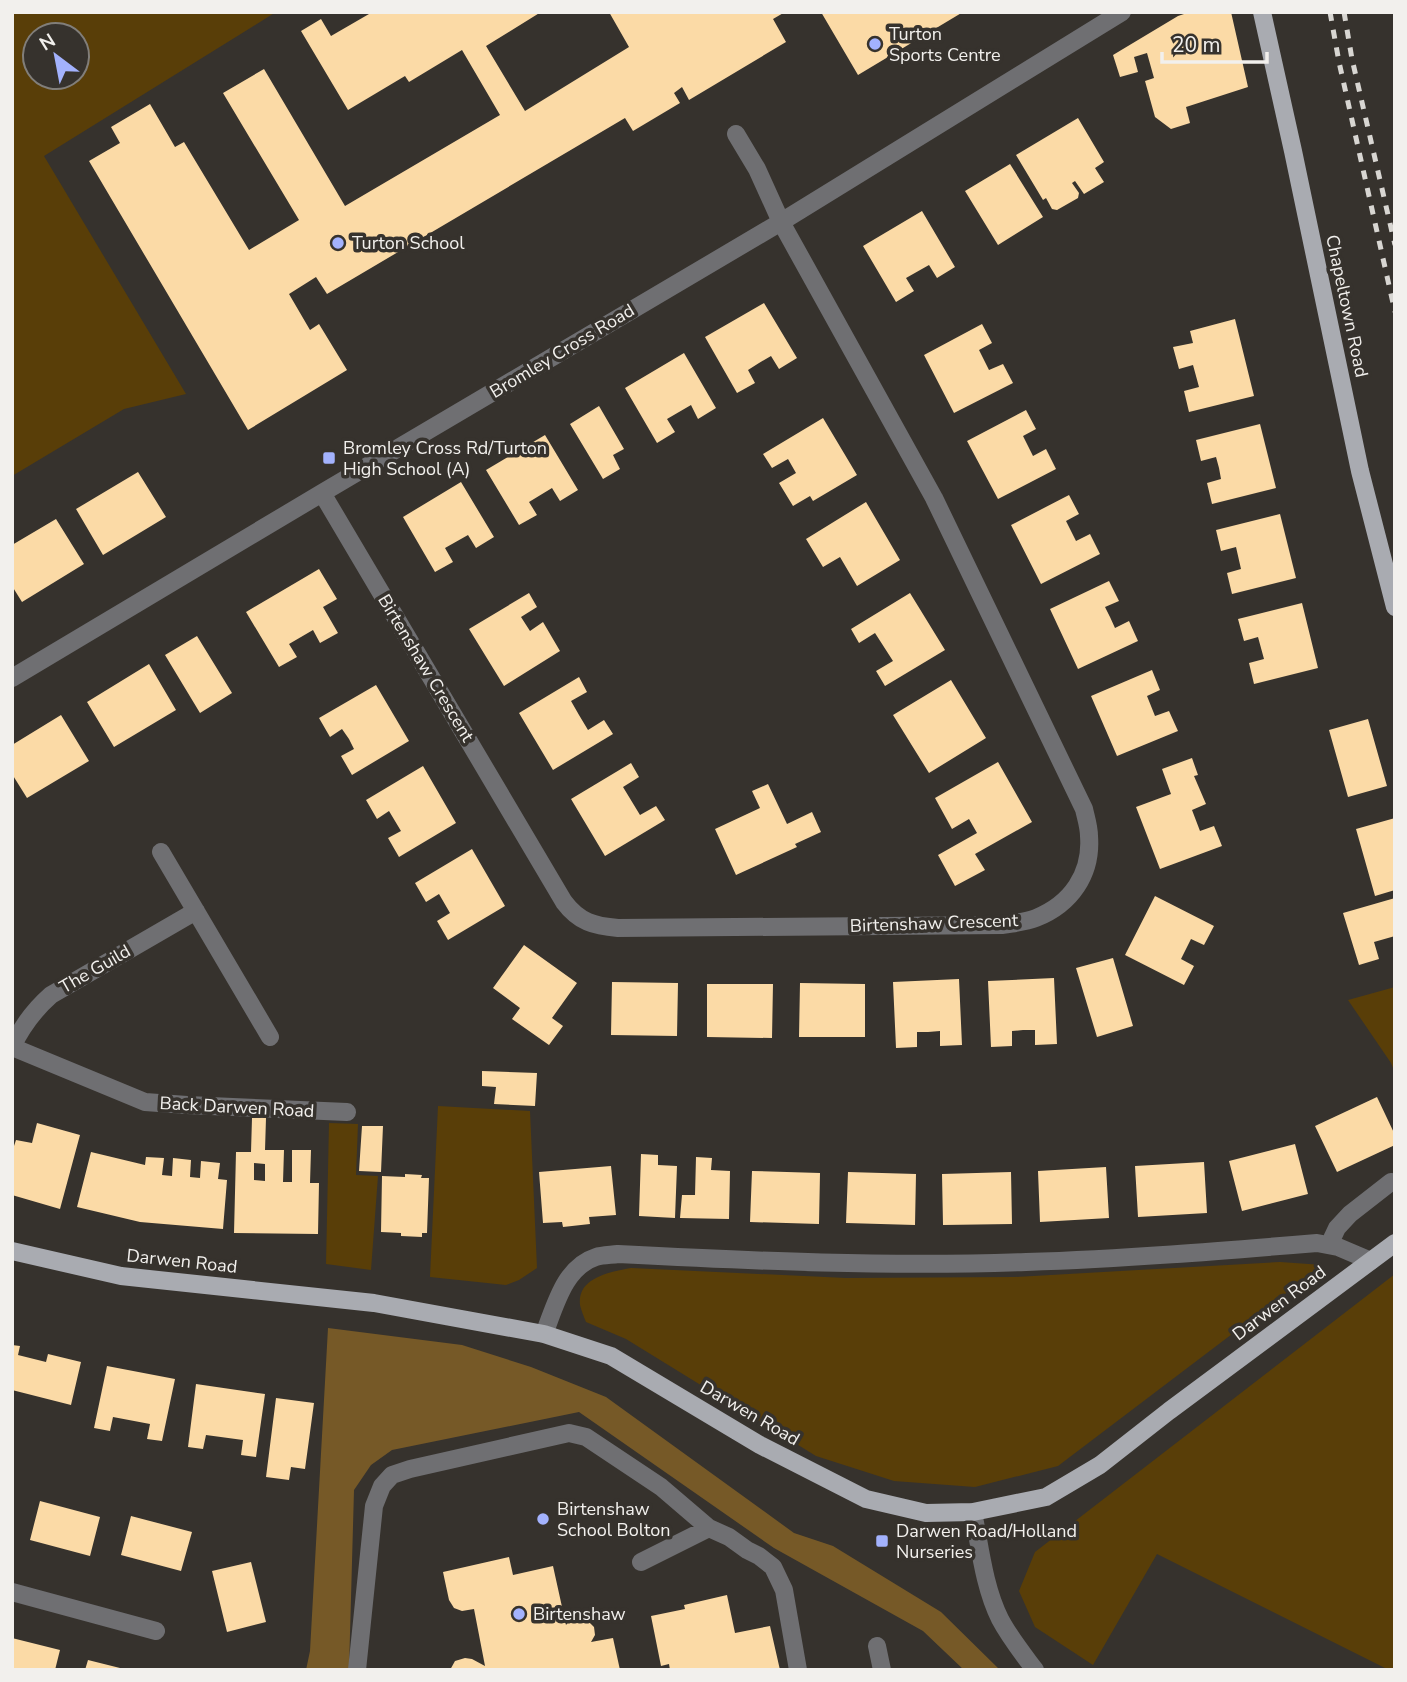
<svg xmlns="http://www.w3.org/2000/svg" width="1407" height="1682" viewBox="0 0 1407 1682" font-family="'Nunito Sans',sans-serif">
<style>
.green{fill:#593e08;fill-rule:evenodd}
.forest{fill:#765927}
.building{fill:#fbdaa6;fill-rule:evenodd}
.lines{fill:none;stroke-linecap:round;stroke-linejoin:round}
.minor{stroke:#6f6f72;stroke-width:18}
.major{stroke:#a9abb1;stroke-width:18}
.rail{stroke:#d8d6d2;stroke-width:5;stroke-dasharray:9 9;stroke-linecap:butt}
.poi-dot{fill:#a3b2fd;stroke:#36322d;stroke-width:2.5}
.labels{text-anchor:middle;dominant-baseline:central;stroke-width:7;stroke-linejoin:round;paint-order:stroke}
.poi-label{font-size:18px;fill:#f2f0ed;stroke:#36322d;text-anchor:start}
.street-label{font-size:18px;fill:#f2f0ed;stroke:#36322d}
</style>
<rect width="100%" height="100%" fill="#36322d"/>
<path class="green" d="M12,12h264l-232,144 142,238 -62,15 -112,67zM77,35v42h-42v-42z
M1395,987v86l-4,-10 -43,-63z
M438,1106l92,5 7,157 -18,12 -13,5 -76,-8z
M329,1123l29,1 -2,51 22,1 -7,94 -45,-6z
M1280,1262l43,3 -265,201 -83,21 -81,-6 -78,-25 -190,-117 -40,-17c-2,-5 -5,-12 -6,-17 -3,-28 31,-33 51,-37l215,10 168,-1z
M1395,1274v396h-6l-232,-116 -64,111 -58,-38 -16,-36 16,-39z"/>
<path class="forest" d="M328,1328l134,17 69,22 75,30 188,136 39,13 108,66 59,58h-36l-41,-39 -149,-83 -195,-136 -187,38 -21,15 -17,25 -5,180h-43l4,-19z"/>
<path class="building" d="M368,12h173l-55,34 39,65 104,-64 -20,-35h176l-12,7 13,23 -97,58 -7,-13 -8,6 6,10 -47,28 -8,-13 -298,176 -11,-17 -27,17 21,36 9,-6 28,46 -99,60 -159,-269 31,-18 -9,-16 39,-23 25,43 9,-5 65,108 50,-30 -76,-127 41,-24 81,137 155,-91 -38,-65 -53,32 -4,-6 -57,34 -47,-79 20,-12 10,17 38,-22z
M821,12h142l-105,63z
M1190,12h41l17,75 -62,20 4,16 -19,6 -16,-12 -10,-36 9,-3 -7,-25 -13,4 4,15 -18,5 -7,-22 65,-39z
M1078,118l26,44 -9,6 9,14 -20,12 -9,-13 -3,2 7,10 -1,5 -21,12 -5,-1 -6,-11 -3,2 -27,-45z
M1010,164l33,53 -45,28 -33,-54z
M922,211l33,56 -18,11 -8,-13 -23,13 8,13 -18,11 -33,-56z
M764,303l33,55 -18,11 -8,-13 -12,7 -11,7 7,13 -18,10 -32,-56z
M1235,319l19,77 -65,16 -5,-21 15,-4 -6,-22 -14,4 -6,-22 20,-4 -3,-12z
M982,324l10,19 -13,7 10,20 14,-6 10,19 -59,30 -30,-58z
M684,353l32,55 -18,11 -7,-14 -24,14 8,13 -18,11 -32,-55z
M599,406l25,43 -11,6 7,14 -17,10 -33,-55z
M1026,410l10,19 -13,7 10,20 13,-7 10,20 -58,30 -31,-58z
M823,418l34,57 -44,26 -3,-5 -17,10 -14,-23 17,-10 -8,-14 -16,9 -9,-14z
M1260,424l16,64 -64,16 -5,-21 14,-4 -2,-11 -3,-11 -15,4 -5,-21z
M545,435l33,55 -18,11 -8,-13 -23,14 8,13 -18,10 -33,-55z
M138,472l28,45 -63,38 -27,-46z
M461,482l33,55 -18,11 -8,-13 -23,13 8,14 -18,10 -32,-55z
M1069,495l10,19 -13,7 10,20 14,-7 10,20 -59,30 -30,-59z
M866,502l34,58 -43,26 -17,-29 -17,10 -17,-28z
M1280,514l16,64 -64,16 -5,-21 14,-4 -5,-22 -15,4 -5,-21z
M56,519l28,45 -62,38 -10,-16v-41z
M319,569l18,30 -14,8 15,26 -18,10 -7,-13 -24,14 8,13 -18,10 -33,-55z
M1109,581l10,20 -14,6 5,10 5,11 14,-7 9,20 -60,28 -28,-60z
M529,593l8,14 -16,10 9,14 13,-9 17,29 -56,35 -35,-57z
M910,593l35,57 -60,36 -9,-15 17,-10 -18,-28 -16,10 -8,-14z
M1302,603l16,65 -64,16 -5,-21 15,-4 -6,-22 -14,4 -6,-22z
M197,636l35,57 -32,20 -35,-58z
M149,664l27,46 -62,37 -27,-45z
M1152,670l8,20 -13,6 8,20 14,-5 9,20 -61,25 -26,-60z
M579,677l8,15 -16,9 8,14 9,15 16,-10 9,14 -60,36 -34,-57z
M951,680l35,58 -57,35 -36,-58z
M376,685l33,56 -57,34 -11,-19 13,-7 -5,-10 -7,-10 -12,8 -11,-19z
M61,715l28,46 -62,37 -15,-24v-29z
M1368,719l19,67 -39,11 -19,-67z
M1192,758l6,17 -4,1 12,28 -14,6 8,21 14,-5 8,20 -62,23 -24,-62 35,-13 -9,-25z
M998,762l34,60 -57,32 10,16 -30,16 -17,-31 39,-22 -8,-14 -17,10 -17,-31z
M631,763l8,14 -16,10 17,28 16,-9 9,14 -60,36 -34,-57z
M423,766l33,57 -57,34 -11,-19 13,-7 -12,-20 -12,8 -11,-19z
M768,784l19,40 25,-12 9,20 -26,12 2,3 -61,28 -21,-46 45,-21 -8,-17z
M1395,818v72l-20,6 -19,-67z
M472,849l33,57 -57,34 -11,-19 13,-8 -11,-19 -13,8 -11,-19z
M1155,896l59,30 -10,19 -13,-6 -10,20 13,7 -10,19 -59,-30z
M1395,898v38l-21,6 5,17 -20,6 -16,-52z
M524,945l53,38 -25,35 11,8 -14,19 -37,-26 8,-11 -27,-20z
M1113,958l20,68 -36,11 -21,-69z
M1054,978l3,66 -22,1v-15h-12l-11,1v15l-21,1 -3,-66z
M959,979l3,66 -22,1v-15l-12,1h-11v15l-21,1 -3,-66z
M612,982l66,1 -1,53 -66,-1z
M800,983l65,1v53h-66z
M707,984h66l-1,54 -65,-1z
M482,1071l55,2 -2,33 -41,-2 2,-17 -14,-1z
M1377,1097l18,38v10l-58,27 -22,-46z
M252,1118h14l-1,32h19l-1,32h9v-32h19l-1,33h9l-1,51 -84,-1 2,-81h15zM254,1163l11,1v17l-11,-1z
M37,1123l43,12 -20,74 -48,-14v-43l4,-12 16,3z
M362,1126h21l-2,46 -22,-1z
M1295,1144l13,50 -66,17 -13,-50z
M91,1152l54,13 1,-8 18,1 -2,17 10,1 1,-18 18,2 -1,17 10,1 1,-17 19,2 -2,16 9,1 -4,49 -83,-7 -63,-15z
M641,1154l17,1v10l19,1 -2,52 -36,-2z
M696,1157l16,1 -1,12 19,1 -1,48 -49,-1 2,-23h13z
M1204,1162l3,51 -69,4 -3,-51z
M611,1166l5,49 -27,2 1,7 -27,3 -1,-5 -19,1 -4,-51z
M1106,1167l3,51 -69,4 -2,-51z
M752,1171l68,2 -1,51 -69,-2z
M848,1172l68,2 -1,51 -69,-2z
M1011,1172l1,52 -69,1 -1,-51z
M405,1174l17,1 -1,3h8l-2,55h-5v4l-21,-1v-3l-20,-1 1,-56 23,1z
M12,1345l8,1 -2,9 28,7 2,-8 33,8 -10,43 -59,-15z
M107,1366l68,13 -13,62 -15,-2 3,-15 -37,-7 -3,14 -16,-3z
M196,1384l69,10 -9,63 -15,-2 2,-15 -37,-5 -3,14 -15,-2z
M276,1398l38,5 -9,66 -14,-2 -2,13 -23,-3z
M40,1501l60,16 -10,39 -60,-16z
M131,1516l61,16 -11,39 -60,-16z
M509,1557l4,18 40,-9 13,59 5,-6 8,-3 8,4 7,7 1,8 -4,7 22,-4 7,32h-170l5,-9 10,-3 7,1 13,7 -11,-57 -12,2 -8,-3 -5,-8 -6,-28z
M251,1562l15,60 -39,10 -15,-61z
M727,1595l8,38 35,-7 10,44h-110l-1,-6 -8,2 -10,-50 34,-7 -1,-4z
M12,1638l48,12 -5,20h-43z
M88,1660l36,9 -1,1h-38z"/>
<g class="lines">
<path class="minor" d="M322,493l242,409c15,20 30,24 54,26l385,-3c11,-2 23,-3 33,-7 35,-14 56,-44 53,-82 0,-9 -3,-18 -5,-27l-150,-311 -153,-276 -24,-53 -21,-35
M12,678l310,-185 459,-271 341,-210
M161,852l109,185
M12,1047l133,55 42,3 160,7
M12,1047c10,-21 22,-37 39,-52l145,-84
M1329,1245l8,-17 13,-14 41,-32
M544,1334c11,-27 20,-67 52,-77 6,-2 15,-2 22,-3 136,7 272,13 408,8 97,-3 194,-11 291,-19l21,4 33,14
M973,1512c7,35 11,75 27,107 10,19 23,35 35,51
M641,1562l68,-34
M12,1592l144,39
M877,1646l5,24
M357,1670l17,-164 8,-20 10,-11 18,-6 159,-36 17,4 75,50 48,41 20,9 18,13 12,6 14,11 11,23 14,80"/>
<path class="major" d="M1262,12l31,139 67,320 35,136
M12,1251l109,25 253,27 170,31 67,22 149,89 106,54 60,14 47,-1 73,-15 54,-32 69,-54 226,-168"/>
<path class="rail" d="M1330,12l9,50 56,250
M1344,12l8,47 43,186"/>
</g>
<g class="poi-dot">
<circle cx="875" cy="44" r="7"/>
<circle cx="338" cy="243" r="7"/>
<rect x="322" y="451" width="14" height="14" rx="3.5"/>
<circle cx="543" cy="1519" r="7"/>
<rect x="875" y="1534" width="14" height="14" rx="3.5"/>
<circle cx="519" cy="1614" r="7"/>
</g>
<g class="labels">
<g class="poi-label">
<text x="889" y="34">Turton<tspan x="889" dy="21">Sports Centre</tspan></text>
<text x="352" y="243">Turton School</text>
<text x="343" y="448">Bromley Cross Rd/Turton<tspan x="343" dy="21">High School (A)</tspan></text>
<text x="557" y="1509">Birtenshaw<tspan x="557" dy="21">School Bolton</tspan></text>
<text x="896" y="1531">Darwen Road/Holland<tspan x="896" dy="21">Nurseries</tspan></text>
<text x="533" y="1614">Birtenshaw</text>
</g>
<g class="street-label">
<text transform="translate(1347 306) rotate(78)">Chapeltown Road</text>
<text transform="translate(562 351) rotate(-31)">Bromley Cross Road</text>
<text transform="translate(426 668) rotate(59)">Birtenshaw Crescent</text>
<text transform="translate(934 923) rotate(-2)">Birtenshaw Crescent</text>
<text transform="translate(95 969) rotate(-30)">The Guild</text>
<text transform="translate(237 1107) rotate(3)">Back Darwen Road</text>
<text transform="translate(182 1261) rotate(6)">Darwen Road</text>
<text transform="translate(1279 1303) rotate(-37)">Darwen Road</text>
<text transform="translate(750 1413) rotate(30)">Darwen Road</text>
</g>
</g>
<rect width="1407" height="1682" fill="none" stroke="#f2f0ed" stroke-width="28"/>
<g transform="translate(56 56) rotate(328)"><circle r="33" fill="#36322d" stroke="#817e7a" stroke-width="2"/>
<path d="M0-5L12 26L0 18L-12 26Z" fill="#a3b2fd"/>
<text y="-10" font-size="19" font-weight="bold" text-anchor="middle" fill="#f2f0ed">N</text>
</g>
<path d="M1162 52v10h105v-10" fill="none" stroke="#f2f0ed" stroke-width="3.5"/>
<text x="1172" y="52" font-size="21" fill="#f2f0ed" stroke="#36322d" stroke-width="5" paint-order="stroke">20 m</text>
</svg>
